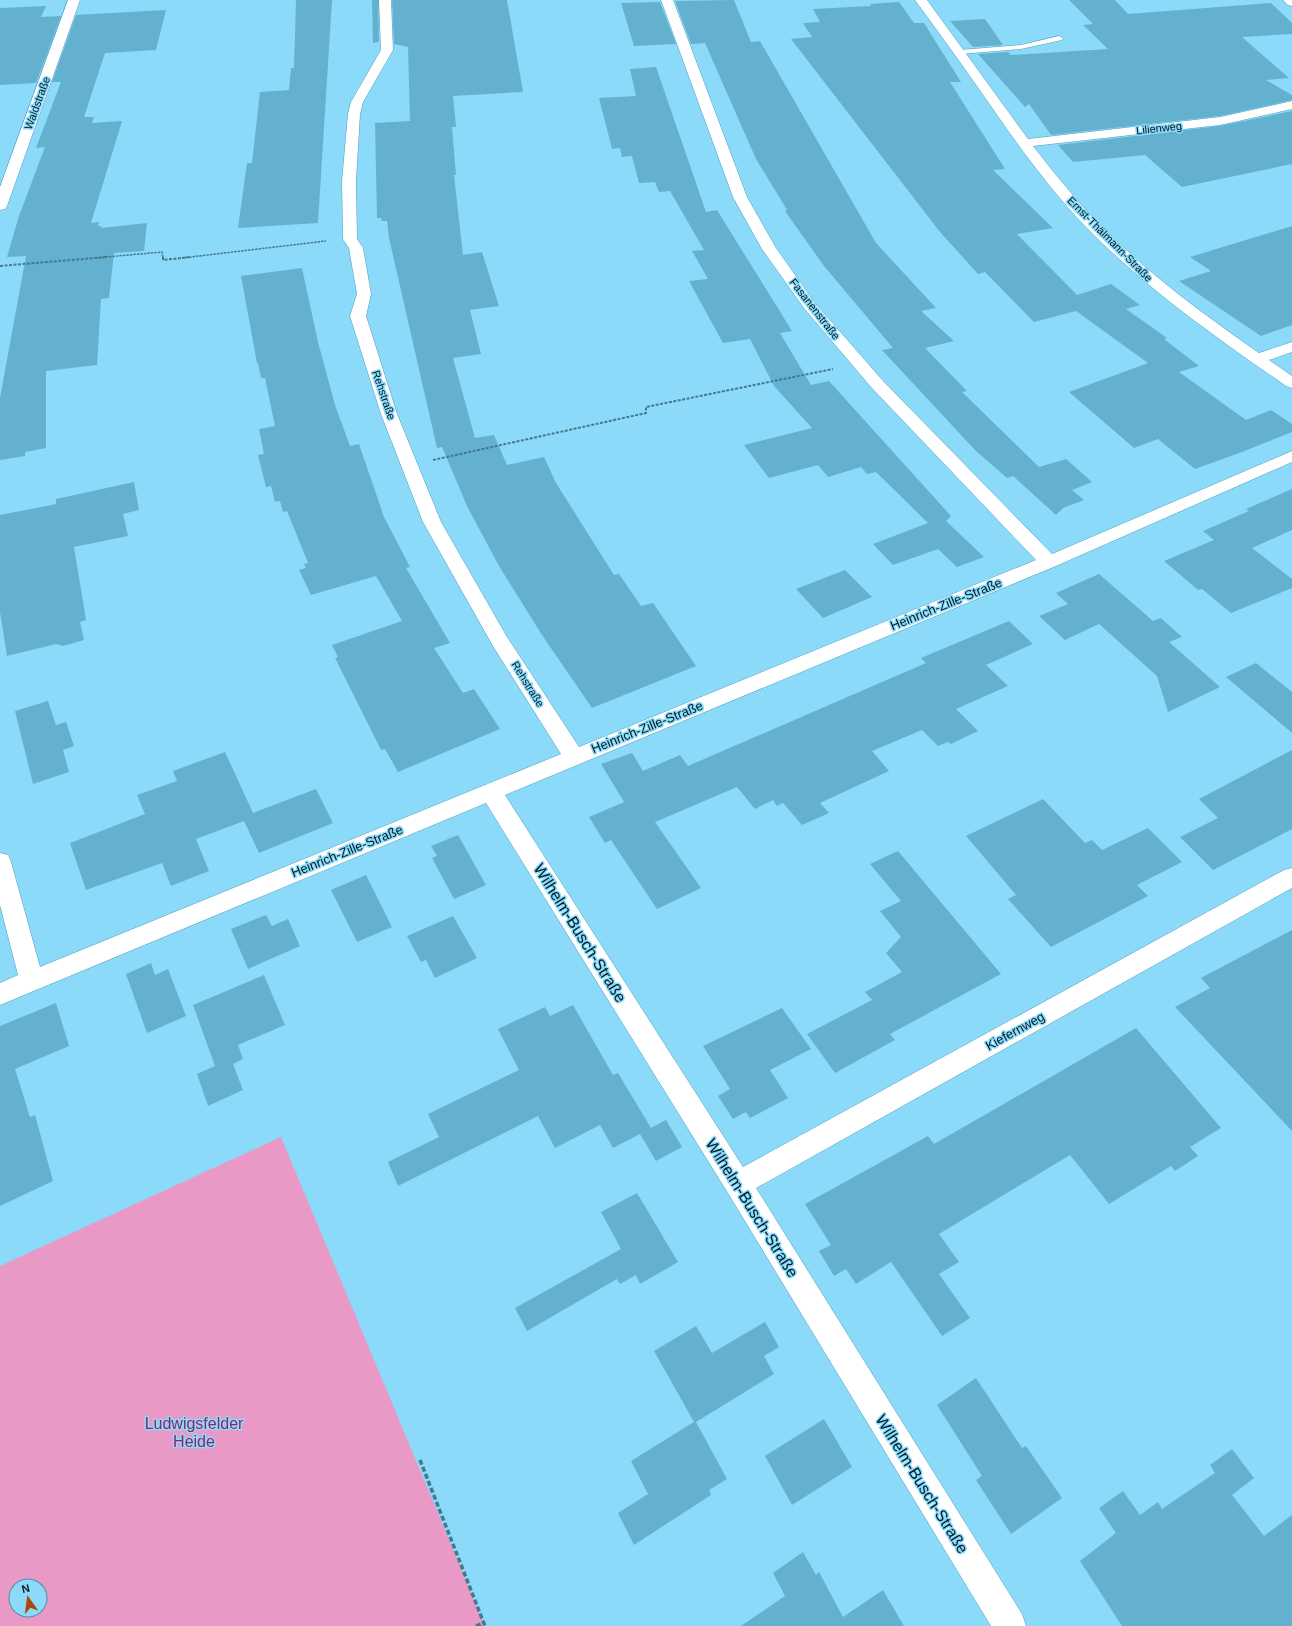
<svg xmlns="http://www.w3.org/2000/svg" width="1292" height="1626" viewBox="0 0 1292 1626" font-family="Arial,sans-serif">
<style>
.green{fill:#e899c5;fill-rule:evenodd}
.building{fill:#64b1cf}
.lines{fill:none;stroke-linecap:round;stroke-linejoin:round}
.service-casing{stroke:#4f9dba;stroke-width:1}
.minor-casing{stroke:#4f9dba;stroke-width:1}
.path-far2{stroke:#45798d;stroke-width:1.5;stroke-dasharray:2.5 1;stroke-linecap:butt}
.path-far1{stroke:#45798d;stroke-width:2;stroke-dasharray:3 1.5;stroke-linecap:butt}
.path{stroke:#45798d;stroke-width:3.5;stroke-dasharray:5 2.5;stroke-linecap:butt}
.service{fill:#fff;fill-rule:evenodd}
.minor{fill:#fff;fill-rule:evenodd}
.labels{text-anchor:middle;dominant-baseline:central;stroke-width:3;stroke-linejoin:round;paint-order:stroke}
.far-street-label{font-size:11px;fill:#001b26;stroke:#8cdaf9}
.street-label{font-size:13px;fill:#001b26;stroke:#8cdaf9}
.near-street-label{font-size:16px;fill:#001b26;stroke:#8cdaf9}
.near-park-label{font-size:16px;fill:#8e2369;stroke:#8cdaf9}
</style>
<rect width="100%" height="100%" fill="#8cdaf9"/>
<path class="green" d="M281,1137l204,489h-485v-360zM16,1586h24v24h-24z"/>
<path class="building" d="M296,0h36l-14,223 -80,5 9,-65h5l8,-71 29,-2 2,-22h3z
M372,0h6l1,42 -6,1z
M392,0h115l16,92 -70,4 3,31h-4l4,48h-2l9,80 19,-3 17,54 -29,4 11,44 -28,4 22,80 19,-3 13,30 37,-8 12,26 58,92 5,-1 22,32 12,-3 43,63 -104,42 -50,-73 -43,-69 -32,-60 -25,-59 -5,1 -48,-210 -2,-17h-5l-1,-3h-4l-2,-95 35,-2 -2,-74 -14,-3z
M734,0l17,42 9,-1 116,202 60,65 -15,3 33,30 -29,7 42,43 -5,1 77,75 27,-8 26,23 -20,8 12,10 -21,8 -7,7 -43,-39 -6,2 -32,-28 -93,-100 11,-2 -69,-82 -39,-55 2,-1 -31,-51 -51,-116 -14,1 -16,-43z
M1069,0h46l13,14 143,-11 21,20v11l-50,3 47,41 -23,2 26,15v5l-72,16 -169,19 -22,-31 -4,3 -47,-53 30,-2 3,3 97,-6 -25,-24 10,-1z
M660,2l16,42 -42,2 -13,-43z
M899,2l15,21h10l37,59h-11l55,87 -12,1 60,58 -36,6 60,61 34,-11 29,21 -14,4 41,29 -3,1 35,27 -20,6 67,48 25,-10 21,14v8l-50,20 -47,17 -37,-30 -24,9 -65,-56 79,-29 -72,-52 -42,11 -49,-50 -7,2 -38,-42 -149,-193 21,-2 -9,-14 17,-1 -7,-13 58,-3 -1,-2z
M46,6l-5,11 20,-1 -25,67 -36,2v-77z
M166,10l-10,40 -51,3 -21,64h10l-2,6 30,-2 -31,102 8,-1 -1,4h3v2l46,-5 -3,28 -30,2 -5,45 -8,1 -4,66 -51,6v77l-21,4v4l-25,4v-62l26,-142 -19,1 12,-41 26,-69 -9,1 25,-66h-9l24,-67z
M985,19l18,26 -30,2 -23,-26z
M656,67l50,145 11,-2 75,121 -12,2 31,52 18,-4 122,135 -5,5 38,36 -27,10 -19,-18 -45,16 -20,-21 55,-21 -52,-51 -9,2 -6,-7 -33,10 -10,-12 -49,13 -25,-33 68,-17 -38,-42 -24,-47 -27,4 -34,-62 19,-2 -16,-28 12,-1 -34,-59 -11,1 -4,-10 -16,1 -7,-27 -10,1 -2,-9 -8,1 -13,-51 37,-2 -6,-27z
M1292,111v53l-110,23 -37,-32 -72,7 -15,-17 162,-19z
M1292,226v99l-31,11 -82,-55 32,-10 -21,-14z
M302,268l16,74 17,63 15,41 9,-2 25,73 26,50 -4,1 44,75 -16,5 29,45 11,-4 26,40 -102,43 -13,-23 -4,1 -46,-92 3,-1 -6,-12 70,-24 -26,-45 -65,19 -12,-25 7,-2 -2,-4 4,-1 -21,-52 -4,1 -3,-11 -5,1 -4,-16 -5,1 -8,-32 6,-1 -5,-25 16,-3 -10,-48h-4l-3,-15h-1l-16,-87z
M134,482l5,28 -16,4 5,22 -54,11 12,73 -6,2 4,18 -21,6 -7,-2 -49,12 -7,-44v-97l56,-11v-5z
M1292,489v41l-40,18 40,31v9l-61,25 -29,-24 -4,1 -34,-29 50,-21 -11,-9 46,-20 -3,-2z
M845,570l27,27 -49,21 -27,-29z
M1099,574l54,47 8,-3 21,19 -13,5 51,45 -52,25 -11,-36 -58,-52 -34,16 -26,-24 29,-12 -12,-11z
M1009,621l24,23 -47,21 22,21 -52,23 22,22 -27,13 -3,-2 -10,4 -16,-16 -50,21 17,20 -69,32 9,10 -27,12 -19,-22 -6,3 -4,-6 -18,9 -18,-22 -82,35 46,66 -44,21 -46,-69 -6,3 -16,-26 35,-15 -23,-38 31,-11 11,18 37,-16 8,11 238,-103 -5,-5z
M1256,663l36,29v41l-66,-56z
M48,701l8,24 10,-3 8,24 -11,4 6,22 -36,12 -18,-73z
M1292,750v79l-79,41 -33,-33 38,-19 -19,-19z
M225,752l28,61 63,-24 17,34 -74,30 -15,-32 -48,18 13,32 -38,15 -9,-23 -76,27 -16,-47 75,-29 -8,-19 40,-14 -4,-10z
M1043,799l42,44 7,-3 10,10 46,-22 34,34 -45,23 11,11 -97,51 -43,-48 8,-4 -50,-59z
M458,835l28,50 -32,14 -22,-41 5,-2 -6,-10z
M898,851l103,123 -111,60 5,6 -60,33 -28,-39 65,-34 -7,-8 37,-20 -16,-19 15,-16 -21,-26 21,-10 -31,-37z
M366,875l26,52 -35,15 -26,-52z
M266,915l6,11 16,-7 12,27 -52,23 -17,-40z
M453,916l24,42 -42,20 -9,-18 -5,2 -14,-26z
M1292,930v201l-117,-124 35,-19 -9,-10z
M151,963l4,12 13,-6 18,47 -39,17 -21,-59z
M264,975l21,50 -47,20 5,14 -10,5 10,26 -35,16 -11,-32 18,-8 -22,-61z
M56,1003l13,43 -54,23 15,48 5,-2 18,66 -53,25v-180z
M573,1005l40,70 5,-2 33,55 15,-8 16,27 -26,14 -16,-27 -27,14 -13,-23 -45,23 -17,-32 -140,70 -10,-24 51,-25 -11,-23 91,-44 -21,-41 47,-22 5,9z
M782,1008l29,41 -41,21 18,28 -38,20 -4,-6 -13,7 -15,-23 12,-7 -27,-43z
M1136,1028l85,100 -31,19 8,9 -23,15 -4,-5 -62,38 -39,-49 -131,79 20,28 -20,12 31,44 -28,18 -51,-74 -35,22 -10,-15 -12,7 -15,-25 12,-6 -26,-41 123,-68 6,8z
M637,1193l41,69 -38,22 -4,-9 -16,9 -3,-5 -90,52 -12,-23 106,-59 -20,-37z
M765,1322l14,25 -15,9 10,18 -78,48 31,57 -18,11 2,5 -77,50 -16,-32 30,-19 -17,-33 63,-39 -40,-71 42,-25 16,27z
M976,1378l46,70 4,-2 36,52 -51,36 -35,-54 6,-4 -45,-71z
M824,1419l28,48 -60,38 -27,-49z
M1232,1449l22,29 -22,17 32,41 28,-21v111h-170l-42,-65 36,-28 -17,-25 24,-17 17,24 18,-13 4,7 53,-36 -5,-8z
M803,1552l13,23 3,-3 24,45 40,-27 21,36h-163l44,-30 -12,-23z"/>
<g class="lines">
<defs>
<path id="service" d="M1059,36l4,2 -1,2 -41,9 -61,5 -4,-2 4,-2 61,-5z"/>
<path id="minor" d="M68,0h12l-73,206 -2,3 -5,1v-23z
M379,0h12l2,50 -30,52 -3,12 -4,67 1,58 6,9 8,46 -5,22 31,98 44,108 66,115 72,110 457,-187 -165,-173 -67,-79 -42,-59 -29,-52 -72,-197h12l74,197 29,51 38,54 69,79 169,173 240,-103v11l-236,104 -551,229 238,372 541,-297 8,-2v20l-536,300 266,426 4,12h-35l-263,-433 -242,-390 -486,202v-22l18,-8 -18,-70v-52l8,2 3,7 29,105 521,-213 -68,-108 -70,-124 -42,-108 -31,-98 7,-22 -8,-46 -6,-9 -1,-58 6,-67 3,-12 30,-52z
M915,0h12l101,139 192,-22 72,-16v8l-72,16 -187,21c27,35 56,70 89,100 42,40 90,74 137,107l33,-11v10l-23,8 23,16v12l-6,-2c-69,-48 -138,-96 -198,-157 -42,-43 -77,-94 -111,-143 -20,-29 -41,-57 -62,-86z
M1283,0h9v6l-4,-1z"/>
</defs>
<use href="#service" class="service-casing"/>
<use href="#minor" class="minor-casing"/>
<path class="path-far2" d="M95,258l67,-6 1,6
M182,258l144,-17"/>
<path class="path-far1" d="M163,257v3l28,-3
M0,266l107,-9
M433,460l213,-47v-6l187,-38"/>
<path class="path" d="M420,1460l65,166
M476,1626l8,-3"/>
<use href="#service" class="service"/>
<use href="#minor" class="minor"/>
</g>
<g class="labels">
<g class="far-street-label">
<text transform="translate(37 103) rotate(-70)">Waldstraße</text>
<text transform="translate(1159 128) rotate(-6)">Lilienweg</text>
<text transform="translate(1110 239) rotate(45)">Ernst-Thälmann-Straße</text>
<text transform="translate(815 309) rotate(52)">Fasanenstraße</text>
<text transform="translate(384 395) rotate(71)">Rehstraße</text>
<text transform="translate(528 684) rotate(58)">Rehstraße</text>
</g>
<g class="street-label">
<text transform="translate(946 604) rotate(-22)">Heinrich-Zille-Straße</text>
<text transform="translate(647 727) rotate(-22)">Heinrich-Zille-Straße</text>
<text transform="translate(347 851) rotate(-22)">Heinrich-Zille-Straße</text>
<text transform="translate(1015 1031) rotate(-29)">Kiefernweg</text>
</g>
<g class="near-street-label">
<text transform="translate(580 933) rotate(58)">Wilhelm-Busch-Straße</text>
<text transform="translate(752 1208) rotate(58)">Wilhelm-Busch-Straße</text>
<text transform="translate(922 1484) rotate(58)">Wilhelm-Busch-Straße</text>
</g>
<g class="near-park-label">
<text x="194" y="1423">Ludwigsfelder<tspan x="194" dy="18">Heide</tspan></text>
</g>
</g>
<g transform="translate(28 1598) rotate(346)"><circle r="19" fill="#8cdaf9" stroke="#548ea5"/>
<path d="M0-3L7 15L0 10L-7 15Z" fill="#aa480c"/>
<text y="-6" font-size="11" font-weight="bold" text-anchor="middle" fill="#001b26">N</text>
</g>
</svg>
